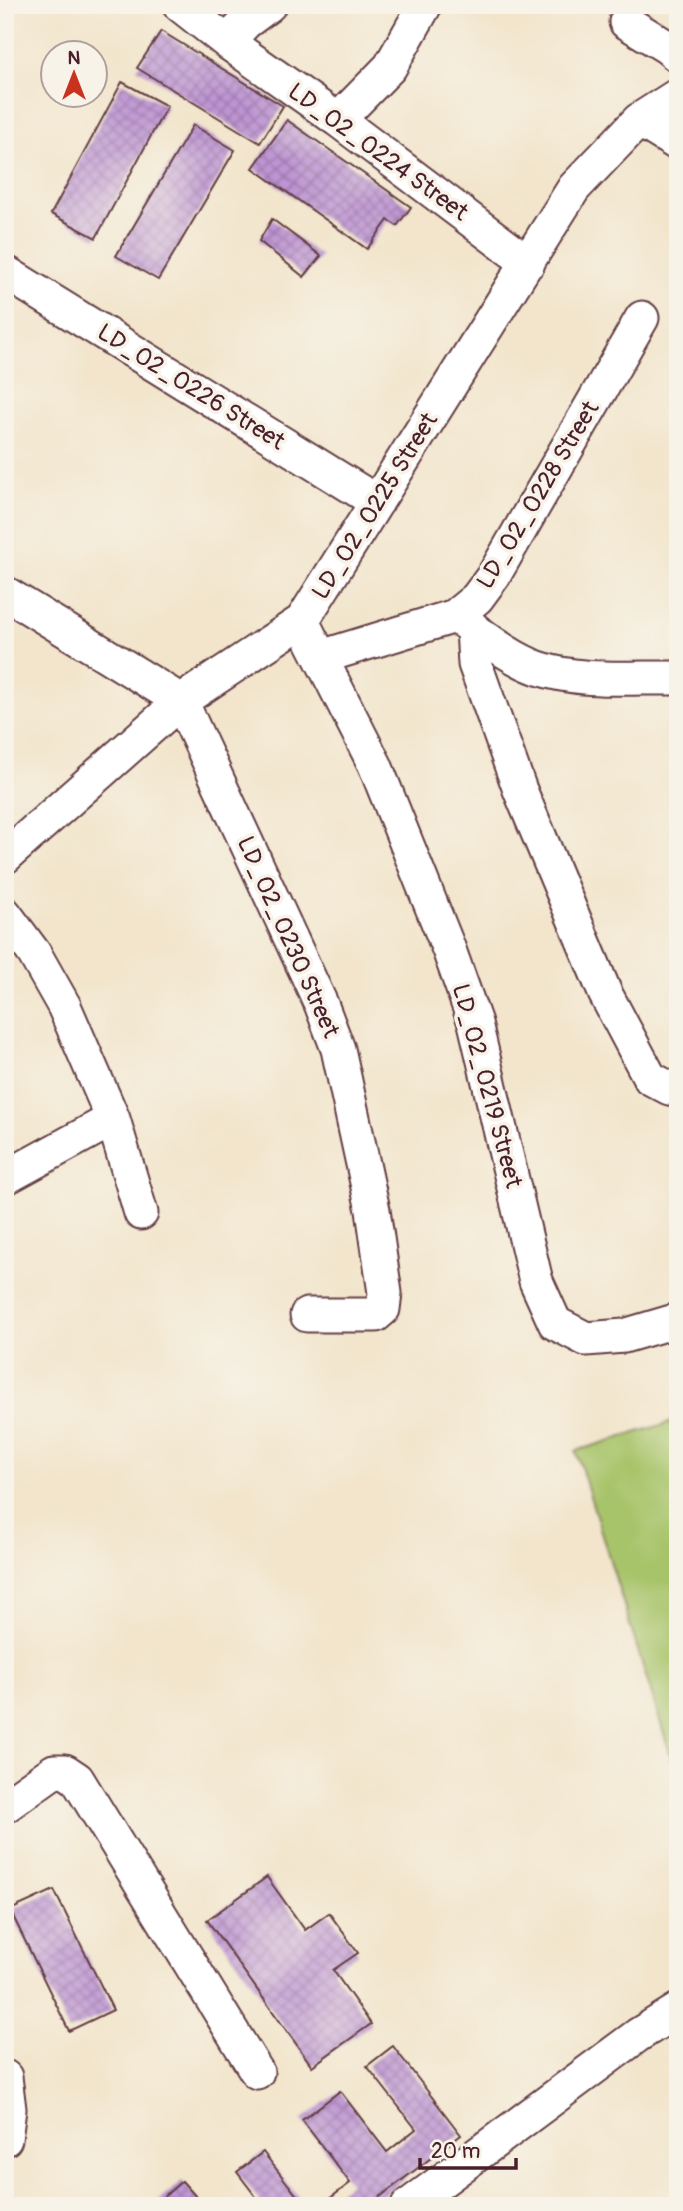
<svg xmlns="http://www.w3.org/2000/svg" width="683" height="2211" viewBox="0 0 683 2211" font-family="Pangolin,sans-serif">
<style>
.grass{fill:#a8c46b;stroke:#79724b;stroke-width:2}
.building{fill:url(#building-cross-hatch)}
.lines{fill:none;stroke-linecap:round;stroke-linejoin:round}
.minor-casing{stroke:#633d43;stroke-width:37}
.minor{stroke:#fff;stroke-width:33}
.labels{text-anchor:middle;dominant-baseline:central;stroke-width:7;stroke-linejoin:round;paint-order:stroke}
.street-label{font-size:24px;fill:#4a1f2b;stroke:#f7f3e8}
</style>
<defs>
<pattern id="building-cross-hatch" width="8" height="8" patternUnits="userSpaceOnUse" patternTransform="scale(1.75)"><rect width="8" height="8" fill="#be95d3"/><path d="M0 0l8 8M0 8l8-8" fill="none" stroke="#9c79ab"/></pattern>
</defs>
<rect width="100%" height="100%" fill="#f7f3e8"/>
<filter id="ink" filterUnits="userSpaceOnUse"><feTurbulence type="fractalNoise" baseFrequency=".0143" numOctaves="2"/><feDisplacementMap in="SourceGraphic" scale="14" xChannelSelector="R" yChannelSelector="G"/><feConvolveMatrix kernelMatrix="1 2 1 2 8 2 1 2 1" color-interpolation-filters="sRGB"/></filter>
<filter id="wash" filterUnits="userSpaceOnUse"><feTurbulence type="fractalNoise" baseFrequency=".00686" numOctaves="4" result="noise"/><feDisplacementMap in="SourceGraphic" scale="28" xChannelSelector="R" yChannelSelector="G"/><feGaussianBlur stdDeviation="1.57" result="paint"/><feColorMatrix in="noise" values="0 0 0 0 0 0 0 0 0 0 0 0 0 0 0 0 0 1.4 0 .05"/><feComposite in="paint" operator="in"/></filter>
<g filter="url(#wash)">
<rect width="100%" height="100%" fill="#f2e5cc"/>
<path class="grass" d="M678,1420v359l-102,-328z"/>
<g id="blocks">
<path class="building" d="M161,31l122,75 -23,37 -123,-75z
M122,82l45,24 -71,132 -45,-24z
M287,120l124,87 -14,19 -9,-6 -21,29 -114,-81z
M193,125l42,25 -77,130 -42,-24z
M272,219l49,37 -17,21 -45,-36z
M267,1877l38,53 24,-17 29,40 -25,17 38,54 -59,42 -105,-146z
M54,1890l59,120 -44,21 -59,-121z
M393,2046l68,89 -93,71h-48l30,-23 -48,-63 38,-29 47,61 29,-23 -49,-63z
M263,2152l42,54h-42l-26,-34z
M182,2181l22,25h-51z"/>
</g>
</g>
<g filter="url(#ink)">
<use href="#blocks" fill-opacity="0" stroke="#633d43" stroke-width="2"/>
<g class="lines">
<defs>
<path id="minor" d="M180,5l47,37 111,78 190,143
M626,22l41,25 11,9
M227,42l19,-20 23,-17
M338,120l52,-53 35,-62
M639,120l39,24
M5,272l372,230
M5,593l176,108 140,303 17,45 35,161 12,83 -2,16 -7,6h-69
M461,620c24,17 49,38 77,48 43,15 95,9 140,10
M302,621l73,144 73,182 27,76 61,258 19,42 31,16 38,-3 54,-16
M473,628l2,36 45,126 85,203 45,85 19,10 9,1
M321,657l134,-41 22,-18 17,-23 148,-257
M5,857l176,-156 121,-80 272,-433 65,-68 39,-25
M5,914l29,39 30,53 49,113 28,94
M5,1178l108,-59
M5,1806l49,-35h11l12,8 180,293
M5,2077l4,32 -4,30
M408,2206l230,-171 40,-25"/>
</defs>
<use href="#minor" class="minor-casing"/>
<use href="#minor" class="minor"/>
</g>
</g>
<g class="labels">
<g class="street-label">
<text transform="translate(378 152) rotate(36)">LD_02_0224 Street</text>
<text transform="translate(191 387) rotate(32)">LD_02_0226 Street</text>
<text transform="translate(538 495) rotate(-59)">LD_02_0228 Street</text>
<text transform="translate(375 506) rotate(-58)">LD_02_0225 Street</text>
<text transform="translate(288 937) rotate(66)">LD_02_0230 Street</text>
<text transform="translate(487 1086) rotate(75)">LD_02_0219 Street</text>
</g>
</g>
<rect width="683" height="2211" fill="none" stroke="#f7f3e8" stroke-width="28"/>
<g transform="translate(74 74)"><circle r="33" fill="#f7f3e8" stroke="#b29e9c" stroke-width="2"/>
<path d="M0-5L12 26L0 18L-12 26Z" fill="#c8321e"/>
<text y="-10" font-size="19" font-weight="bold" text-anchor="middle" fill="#4a1f2b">N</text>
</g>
<path d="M420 2158v10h96v-10" fill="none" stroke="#4a1f2b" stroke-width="3.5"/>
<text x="431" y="2158" font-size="21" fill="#4a1f2b" stroke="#f7f3e8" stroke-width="5" paint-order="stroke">20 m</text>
</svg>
